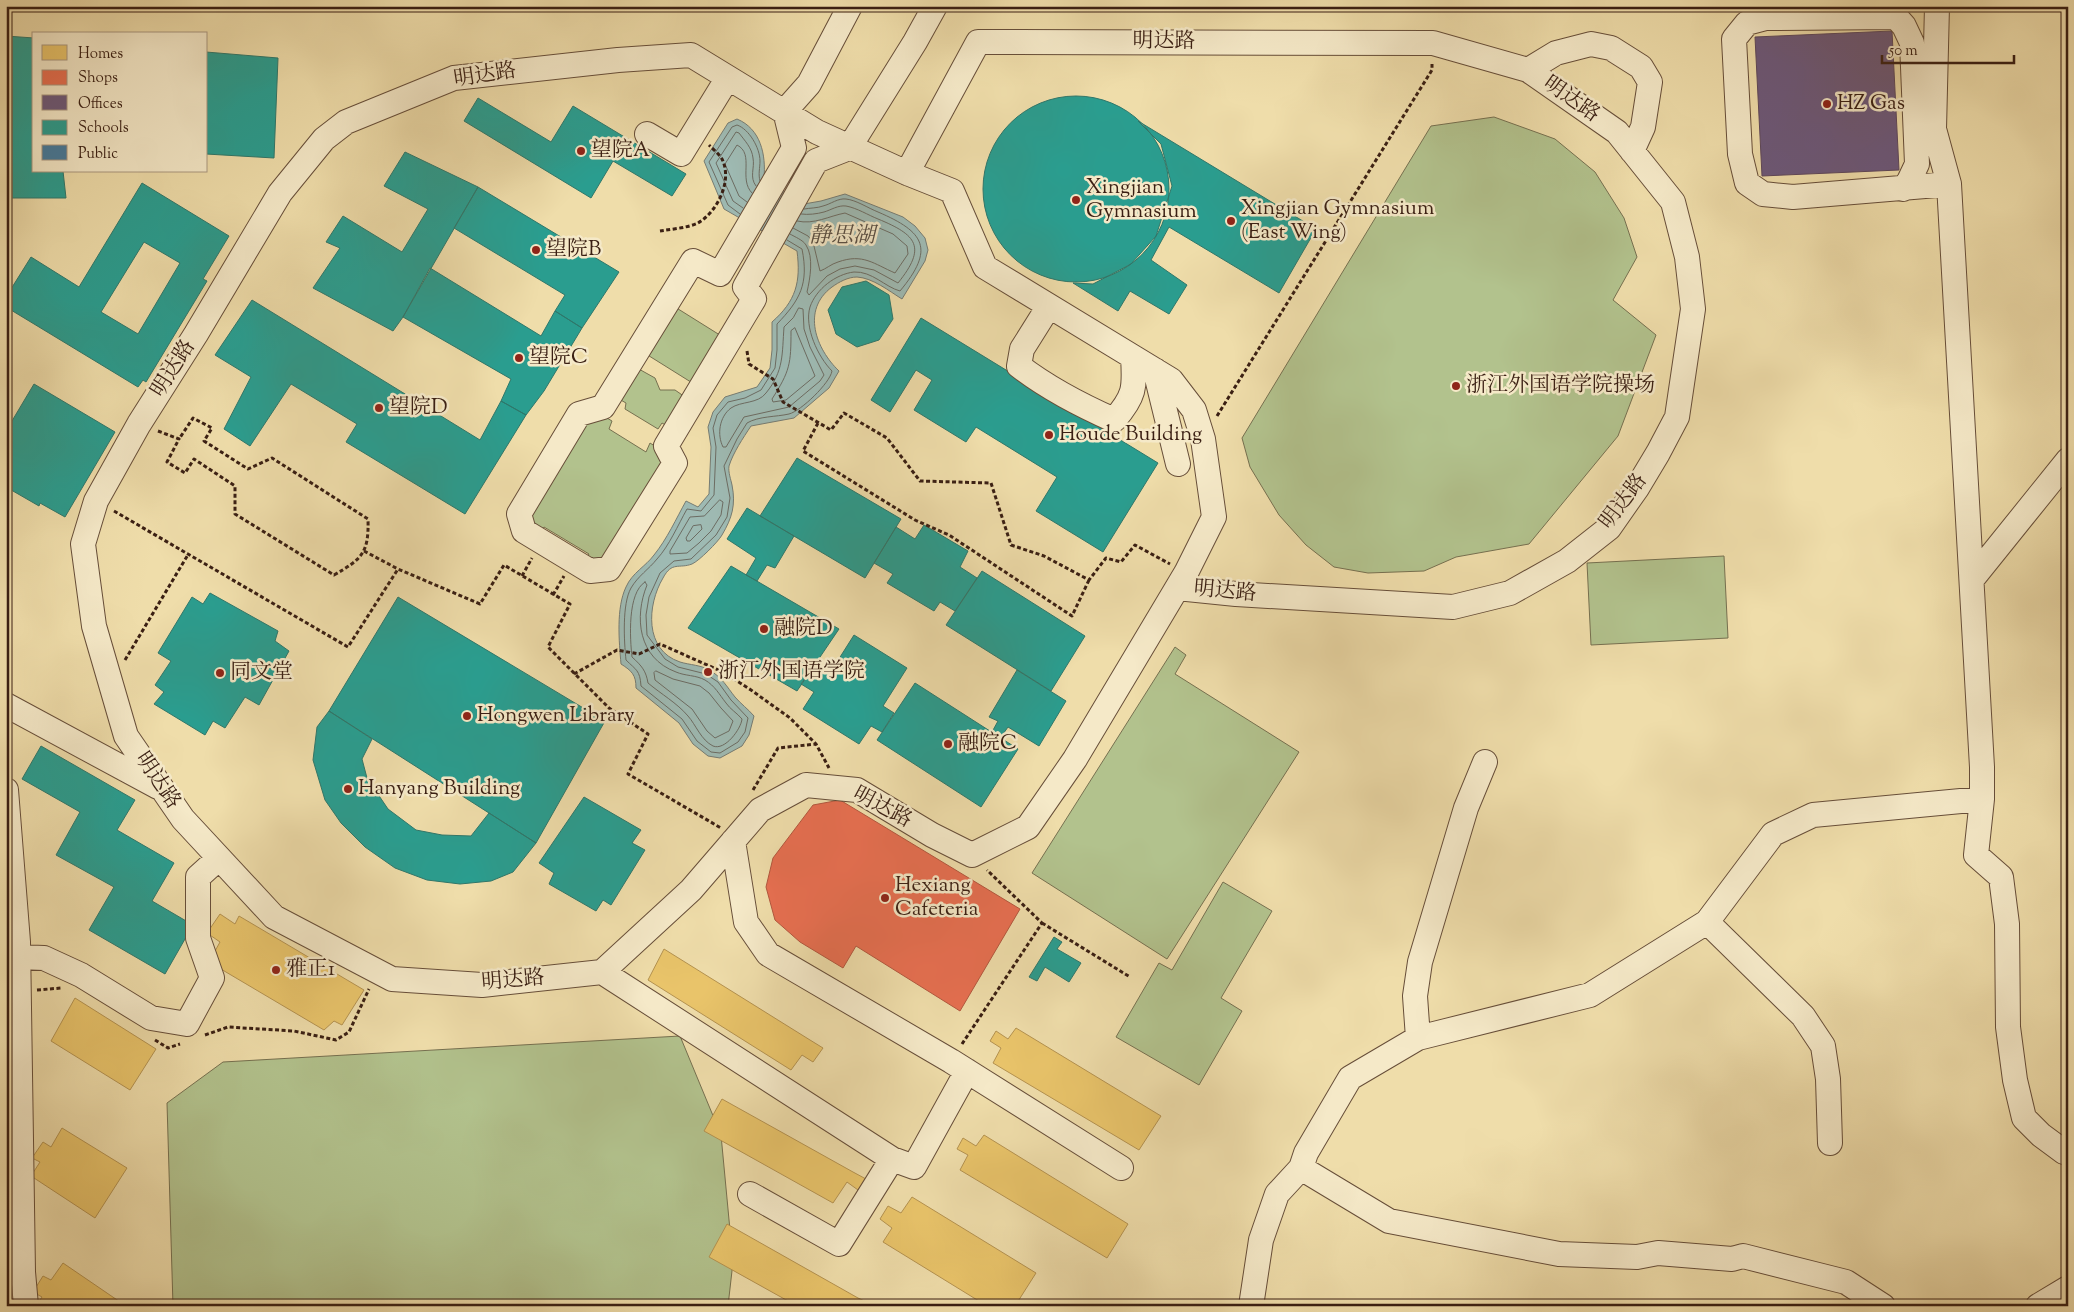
<svg xmlns="http://www.w3.org/2000/svg" width="2074" height="1312" viewBox="0 0 2074 1312" font-family="'Sorts Mill Goudy','Noto Serif SC',serif">
<style>
.green{fill:#b2c28d;stroke:#767050}
.water{fill:#9ebab3;stroke:#767c73}
.homes{fill:#e9c46a;stroke:#b49250}
.shops{fill:#e76f51;stroke:#b3573e}
.offices{fill:#6d597a;stroke:#5e485b}
.schools{fill:#2a9d8f;stroke:#2f776a;fill-rule:evenodd}
.public{fill:#457b9d;stroke:#425f74}
.lines{fill:none;stroke-linecap:round;stroke-linejoin:round}
.shore{stroke:#6c6c63;stroke-width:1}
.minor-casing{stroke:#674e39;stroke-width:26}
.path{stroke:#3a1f13;stroke-width:3;stroke-dasharray:4 2.5;stroke-linecap:butt}
.minor{stroke:#f5e9c8;stroke-width:24}
.poi-dot{fill:#8f2418;stroke:#f5e9c8;stroke-width:2}
.labels{text-anchor:middle;dominant-baseline:central;stroke-width:5;stroke-linejoin:round;paint-order:stroke}
.street-label{font-size:21px;fill:#3a1f13;stroke:#f5e9c8}
.poi-label{font-size:21px;fill:#3a1f13;stroke:#f5e9c8;text-anchor:start}
.water-label{font-size:22px;font-style:italic;fill:#584e43;stroke:#f5e9c8}
</style>
<rect width="100%" height="100%" fill="#efddaa"/>
<filter id="stains"><feTurbulence type="fractalNoise" baseFrequency=".004" numOctaves="4"/><feColorMatrix values="0 0 0 0 .2 0 0 0 0 .09 0 0 0 0 .02 0 0 0 .5 -.17"/></filter>
<radialGradient id="worn" r=".72"><stop offset=".6" stop-color="#630" stop-opacity="0"/><stop offset="1" stop-color="#630" stop-opacity=".3"/></radialGradient>
<path class="green" d="M1494,117l61,22 40,33 29,46 13,39 -24,43 43,35 -38,101 -89,108 -73,13 -32,14 -56,2 -34,-6 -28,-22 -27,-30 -29,-48 -8,-29 189,-312z
M675,307l48,30 -29,47 -48,-30z
M637,368l18,10 5,12h15l13,9 -19,28 -7,-4 -4,6 -33,-20 1,-6 -7,-4z
M602,415l10,6 -3,8 37,23 4,-9 11,7 4,6 -56,104h-24l4,-6 -45,-27 -4,6 -10,-8 -1,-13 60,-96z
M1724,556l4,82 -137,7 -4,-82z
M1175,647l11,8 -11,19 124,78 -132,207 -135,-86z
M1223,882l49,29 -51,87 21,13 -43,74 -83,-48 43,-74 13,7z
M680,1036l41,99 12,127 -5,44h-555l-6,-203 56,-41z"/>
<path class="water" d="M737,119c24,10 29,36 27,59l40,26 17,-3 24,-7 58,23 12,9 10,12 3,12 -3,11 -23,38c-13,-8 -29,-21 -45,-22 -9,0 -18,5 -25,10 -31,23 -16,62 7,84l-10,17 -35,30 -43,8c-8,12 -18,27 -22,40 -1,6 2,14 3,19 4,20 0,33 -10,50 -4,7 -23,26 -30,29 -13,5 -20,-3 -29,14 -16,27 -19,72 17,84 10,3 21,3 29,8 13,7 18,17 26,27 6,7 13,12 19,19l-5,19 -7,11 -22,12 -12,-2 -15,-12 -14,-21 -43,-35c0,-13 -4,-17 -15,-24 -2,-23 -5,-56 5,-77 6,-14 20,-21 28,-32 13,-16 22,-36 32,-54l12,6 11,-13 2,-47 -3,-20 5,-15 12,-15 32,-10 13,-19 2,-18v-28c24,-21 29,-40 25,-71l-73,-42 -20,-48 24,-38z"/>
<path class="homes" d="M220,914l15,10 4,-8 125,74 -22,35 -8,-4 -10,9 -115,-68 11,-20 -13,-9z
M664,949l146,91 13,8 -10,14 -11,-7 -11,15 -143,-90z
M75,998l81,51 -26,41 -79,-49z
M1016,1028l145,88 -22,34 -146,-87 8,-15 -11,-7 6,-10 12,8z
M722,1099l131,73 13,7 -8,11 -11,-8 -14,21 -129,-72z
M62,1128l65,40 -32,50 -64,-42 9,-14 -8,-4 11,-16 8,5z
M984,1135l144,89 -21,34 -147,-88 8,-15 -11,-6 6,-11 13,8z
M912,1197l124,76 -21,33h-28l-104,-64 9,-14 -12,-9 8,-13 13,7z
M727,1224l131,74 13,6 -1,2h-73l-88,-49z
M63,1263l63,43h-90l6,-9 -9,-5 10,-16 8,4z"/>
<path class="shops" d="M840,800l180,109 -60,102 -104,-65 -13,22 -43,-26 -25,-22 -9,-33 7,-29 40,-53z"/>
<path class="offices" d="M1892,31l7,139 -137,6 -7,-139z"/>
<path class="schools" d="M6,36l28,2v133h29l3,27h-56l-4,-55z
M206,52l72,6 -4,100 -68,-4z
M983 189a93 93 0 1 1 186 0a93 93 0 1 1-186 0Z
M478,98l73,44 22,-36 113,68 -14,22 -59,-35 -22,37 -127,-77z
M1138,121l178,108 -37,64 -110,-66 -18,33 36,25 -18,29 -39,-23 -12,20 -45,-28 20,1 38,-20 25,-28 16,-50 -11,-42z
M405,152l73,35 -75,130 -10,14 -80,-43 27,-40 -14,-6 17,-26 59,36 26,-43 -44,-23z
M142,183l87,53 -26,43 4,2 -61,101 -3,-2 -5,7 -132,-80v-10l25,-40 48,30zM144,242l36,21 -42,71 -37,-22z
M478,187l141,85 -37,56 -27,-17 10,-16 -111,-67z
M430,268l111,68 14,-25 27,17 -38,63 -18,24 -25,-14 10,-22 -108,-62z
M866,281l23,14 4,24 -14,21 -22,7 -21,-13 -8,-24 14,-23z
M252,300l228,140 21,-39 25,14 -61,99 -119,-72 11,-18 -66,-40 -41,62 -26,-17 27,-52 -36,-22z
M921,318l237,145 -55,89 -67,-41 21,-34 -81,-50 -10,15 -52,-32 18,-30 -16,-10 -26,42 -19,-12z
M34,384l81,48 -50,85 -25,-14 -1,3 -33,-19v-56z
M797,458l104,61 -36,59 -105,-62z
M747,508l47,28 -19,32 -8,-3 -10,16 -11,-6 10,-17 -29,-19z
M924,525l44,26 -8,16 17,11 -22,33 -15,-9 -6,9 -47,-28 6,-9 -19,-11 22,-36 19,12z
M731,566l108,63 -42,62 -109,-63z
M982,571l103,65 -34,55 -105,-66z
M210,593l68,38 -3,10 14,10 -30,54 -14,-8 -20,31 -12,-7 -8,14 -51,-31 10,-12 -9,-7 16,-24 -13,-8 34,-56 11,7z
M398,597l207,124 -69,122 -207,-132z
M854,635l53,33 -24,38 11,7 -12,19 -11,-6 -12,18 -56,-35 11,-17 -13,-8 15,-21 14,10z
M1017,670l49,31 -27,45 -31,-19 -7,10 -9,-5 6,-11 -9,-4z
M915,683l103,66 -37,58 -104,-67z
M329,711l43,28 -10,20 5,19 21,31 28,21 26,5 29,1 18,-23 47,30 -23,29 -22,9 -31,3 -33,-4 -32,-12 -30,-21 -24,-24 -16,-23 -12,-40 4,-33z
M41,746l94,54 -18,30 57,33 -22,38 41,24 -28,49 -76,-44 25,-43 -58,-32 24,-43 -58,-33z
M584,797l57,33 -9,13 13,7 -34,55 -8,-5 -7,11 -47,-27 5,-11 -15,-10z
M1054,937l8,5 -5,7 24,14 -12,19 -24,-15 -8,14 -8,-4z"/>
<path class="public" d="M1076,6h115v5l-39,-2z
M1152,6h39v5l-39,-2z"/>
<g class="lines">
<path class="shore" d="M747,202l-8,-6 -14,-32 12,-19c18,9 1,34 15,48
M743,208l-10,-7 -17,-38 20,-31 3,1c6,8 13,15 14,25 2,10 -4,19 3,28
M740,214l-12,-9 -19,-43 23,-35 5,-2c12,4 23,23 23,36 0,7 -2,13 0,20
M793,228l15,8 5,6 7,29c6,-2 11,-7 18,-9 25,-9 36,2 57,11l13,-19 -1,-8 -14,-12 -48,-21c-16,3 -31,12 -48,8
M790,234c5,3 13,6 16,11 8,12 4,34 1,47l2,3 18,-19 13,-7 15,-3 19,4 24,13c29,-36 19,-48 -20,-64 -10,-4 -21,-11 -32,-13 -8,-1 -15,4 -22,6 -7,2 -16,3 -23,2
M787,240l15,9c7,35 -2,51 -25,75v26l-2,18 -14,22 -16,8 -17,4 -11,13 -4,13 3,19 -2,48 -13,16 -14,-2c-9,16 -18,37 -30,50 -8,10 -19,17 -26,29 -9,16 -7,53 -5,72 10,10 14,10 15,26l41,33 15,22 14,11 9,1 18,-11 7,-10 3,-14 -17,-18 -13,-18 -12,-8 -28,-7 -13,-8 -18,-24 -1,-20 3,-18 11,-24 14,-12 17,-2 25,-24 11,-18 3,-19 -6,-32 13,-27 10,-16c12,-7 29,-6 42,-9 12,-3 41,-31 43,-43 -14,-14 -28,-44 -22,-64 6,-18 26,-33 44,-35 18,-1 31,15 46,19 35,-42 25,-59 -22,-79 -10,-4 -22,-12 -32,-13 -8,-1 -15,5 -23,7 -5,2 -13,2 -19,3
M799,308l4,1 1,20 6,18 14,28 -4,6 -31,26 -45,10 -18,30h-3c-6,-12 -4,-30 8,-39 10,-7 27,-4 35,-15 18,-22 16,-39 18,-66l9,-9z
M795,328l20,48 -29,24 -13,2 -1,-3c18,-28 19,-35 19,-68z
M720,500l3,2 -2,13 -10,16 -12,12 -12,10 -17,1v-3l20,-34 14,-1z
M701,525l1,4 -12,12h-3l-1,-3 7,-12z
M645,582l2,3c-13,32 -9,73 29,87 9,4 20,3 29,8 10,6 14,14 21,23 4,6 11,10 16,16 -1,10 -17,32 -29,27 -12,-6 -17,-21 -25,-30 -11,-13 -27,-22 -40,-33 -2,-12 -6,-17 -16,-26 -2,-18 -5,-64 13,-75z
M656,671l17,8 27,7 9,7 12,15 12,13 -4,10 -14,7 -8,-7 -15,-22 -37,-29 -1,-7z"/>
<defs>
<path id="minor" d="M850,6l-41,78 -24,27 9,37 -74,126 -27,-13 -90,146 -24,7 -60,100 5,17 66,40 19,-2 66,-106 -9,-17 88,-147 -9,-12 71,-126 33,-13 66,-106 20,-36
M1937,6l-3,123 15,55 33,583v32l-6,56 25,22 6,47 1,103 7,53 9,38 17,17 23,17 4,1
M691,55l126,77 90,41 45,18 33,76 186,113 23,30 9,29 11,78 -28,56 -111,186 -47,68 -56,28 -40,-20 -75,-45 -51,-5 -46,25 -69,80 -89,82 -120,13 -90,-6 -118,-62 -91,-98 -57,-83 -32,-110 -11,-82 13,-43 43,-77 57,-90 84,-141 44,-54 22,-17 108,-44 164,-18z
M1528,70l28,-17 35,-9 20,4 30,19 9,15 -7,45 -11,24
M647,134l34,20 46,-75
M907,173l71,-131 455,1 95,27 89,62 56,70 14,55 6,52 -16,108 -19,36 -21,35 -28,40 -42,33 -57,32 -57,14 -217,-13 -59,-6
M1903,189l6,-8 8,-17 -5,-121 -8,-17 -8,-9 -130,1 -19,5 -13,16 6,115 7,29 16,11 30,3 156,-13
M1049,306l-27,43 -3,17c30,23 61,39 95,54 21,-24 21,-32 19,-63
M1155,370l23,94
M1973,578l95,-118
M6,705l152,82
M6,790l12,152 5,330 3,34
M733,841l13,81 22,32 183,107 170,107
M1707,922l96,94 20,30 5,33 2,64
M18,957l26,1 37,17 70,43 36,6 25,-46 -14,-40v-61l21,-19
M602,972l290,187
M1418,1038l-3,-42 5,-34 46,-154 19,-46
M1301,1168l88,53 170,33 78,3 21,-4 74,6 11,-3 103,26 37,24
M750,1194l89,50 53,-85 22,8 53,-96
M1251,1306l10,-66 16,-46 24,-26 5,-15 44,-75 68,-40 172,-43 117,-73 66,-88 40,-19 169,-16
M2038,1306l30,-18"/>
</defs>
<use href="#minor" class="minor-casing"/>
<path class="path" d="M660,231c12,-2 27,-3 38,-8 19,-11 35,-42 24,-64 -3,-5 -9,-10 -13,-14
M747,351l2,13 24,15 10,23 48,28 13,-17 43,25 33,43 71,2 20,62 33,11 45,24 17,-22 15,4 14,-17 35,19
M1217,416l215,-346v-6
M818,423l-15,28 112,69 34,15 123,81 17,-36
M158,431l21,8 -12,23 18,11 9,-14 41,27v28l99,61c28,-16 35,-22 34,-56l-96,-61 -24,11 -44,-28 8,-13 -19,-10 -14,21
M114,511l234,136 50,-78 82,35 24,-39 66,39 -22,43 61,61 39,26 -20,40 93,54
M364,551l34,18
M522,576l10,-18
M553,595l11,-19
M125,660l64,-107
M574,674l43,-24 22,4 21,-10 63,28 28,18 39,28 26,26 13,24
M753,790l25,-42 38,-4
M1042,923l88,54
M37,990l24,-2
M205,1035l23,-8 66,4 42,9 13,-8 20,-43
M155,1040l13,8 12,-4
M962,1044l80,-121 -55,-53"/>
<use href="#minor" class="minor"/>
</g>
<g class="poi-dot">
<circle cx="1827" cy="104" r="5"/>
<circle cx="581" cy="151" r="5"/>
<circle cx="1076" cy="200" r="5"/>
<circle cx="1231" cy="221" r="5"/>
<circle cx="536" cy="250" r="5"/>
<circle cx="519" cy="358" r="5"/>
<circle cx="1456" cy="386" r="5"/>
<circle cx="379" cy="408" r="5"/>
<circle cx="1049" cy="435" r="5"/>
<circle cx="764" cy="629" r="5"/>
<circle cx="708" cy="672" r="5"/>
<circle cx="220" cy="673" r="5"/>
<circle cx="467" cy="716" r="5"/>
<circle cx="948" cy="744" r="5"/>
<circle cx="348" cy="789" r="5"/>
<circle cx="885" cy="898" r="5"/>
<circle cx="276" cy="970" r="5"/>
</g>
<g class="labels">
<g class="street-label">
<text x="1164" y="42">明达路</text>
<text transform="translate(485 76) rotate(-9)">明达路</text>
<text transform="translate(1571 100) rotate(35)">明达路</text>
<text transform="translate(174 369) rotate(-58)">明达路</text>
<text transform="translate(1624 502) rotate(-53)">明达路</text>
<text transform="translate(1225 592) rotate(5)">明达路</text>
<text transform="translate(157 781) rotate(56)">明达路</text>
<text transform="translate(882 808) rotate(28)">明达路</text>
<text transform="translate(513 981) rotate(-5)">明达路</text>
</g>
<g class="poi-label">
<text x="1837" y="104">HZ Gas</text>
<text x="591" y="151">望院A</text>
<text x="1086" y="188">Xingjian<tspan x="1086" dy="24">Gymnasium</tspan></text>
<text x="1241" y="209">Xingjian Gymnasium<tspan x="1241" dy="24">(East Wing)</tspan></text>
<text x="546" y="250">望院B</text>
<text x="529" y="358">望院C</text>
<text x="1466" y="386">浙江外国语学院操场</text>
<text x="389" y="408">望院D</text>
<text x="1059" y="435">Houde Building</text>
<text x="774" y="629">融院D</text>
<text x="718" y="672">浙江外国语学院</text>
<text x="230" y="673">同文堂</text>
<text x="477" y="716">Hongwen Library</text>
<text x="958" y="744">融院C</text>
<text x="358" y="789">Hanyang Building</text>
<text x="895" y="886">Hexiang<tspan x="895" dy="24">Cafeteria</tspan></text>
<text x="286" y="970">雅正1</text>
</g>
<g class="water-label">
<text x="842" y="237">静思湖</text>
</g>
</g>
<rect width="2074" height="1312" fill="none" stroke="#efddaa" stroke-width="25"/>
<rect x="8" y="8" width="2059" height="1297" fill="none" stroke="#3a1f13" stroke-width="2.5"/>
<rect x="12" y="12" width="2049" height="1287" fill="none" stroke="#3a1f13"/>
<rect x="32" y="32" width="175" height="140" fill="#f5e9c8" stroke="#aa9880"/>
<rect x="42" y="45" width="25" height="15" fill="#e9c46a" stroke="#aa9880"/>
<text x="78" y="58" font-size="15" fill="#3a1f13">Homes</text>
<rect x="42" y="70" width="25" height="15" fill="#e76f51" stroke="#aa9880"/>
<text x="78" y="82" font-size="15" fill="#3a1f13">Shops</text>
<rect x="42" y="95" width="25" height="15" fill="#6d597a" stroke="#aa9880"/>
<text x="78" y="108" font-size="15" fill="#3a1f13">Offices</text>
<rect x="42" y="120" width="25" height="15" fill="#2a9d8f" stroke="#aa9880"/>
<text x="78" y="132" font-size="15" fill="#3a1f13">Schools</text>
<rect x="42" y="145" width="25" height="15" fill="#457b9d" stroke="#aa9880"/>
<text x="78" y="158" font-size="15" fill="#3a1f13">Public</text>
<path d="M1882 55v8h132v-8" fill="none" stroke="#3a1f13" stroke-width="2.5"/>
<text x="1889" y="55" font-size="15" fill="#3a1f13" stroke="#f5e9c8" stroke-width="4" paint-order="stroke">50 m</text>
<rect width="100%" height="100%" filter="url(#stains)"/>
<rect width="100%" height="100%" fill="url(#worn)"/>
</svg>
